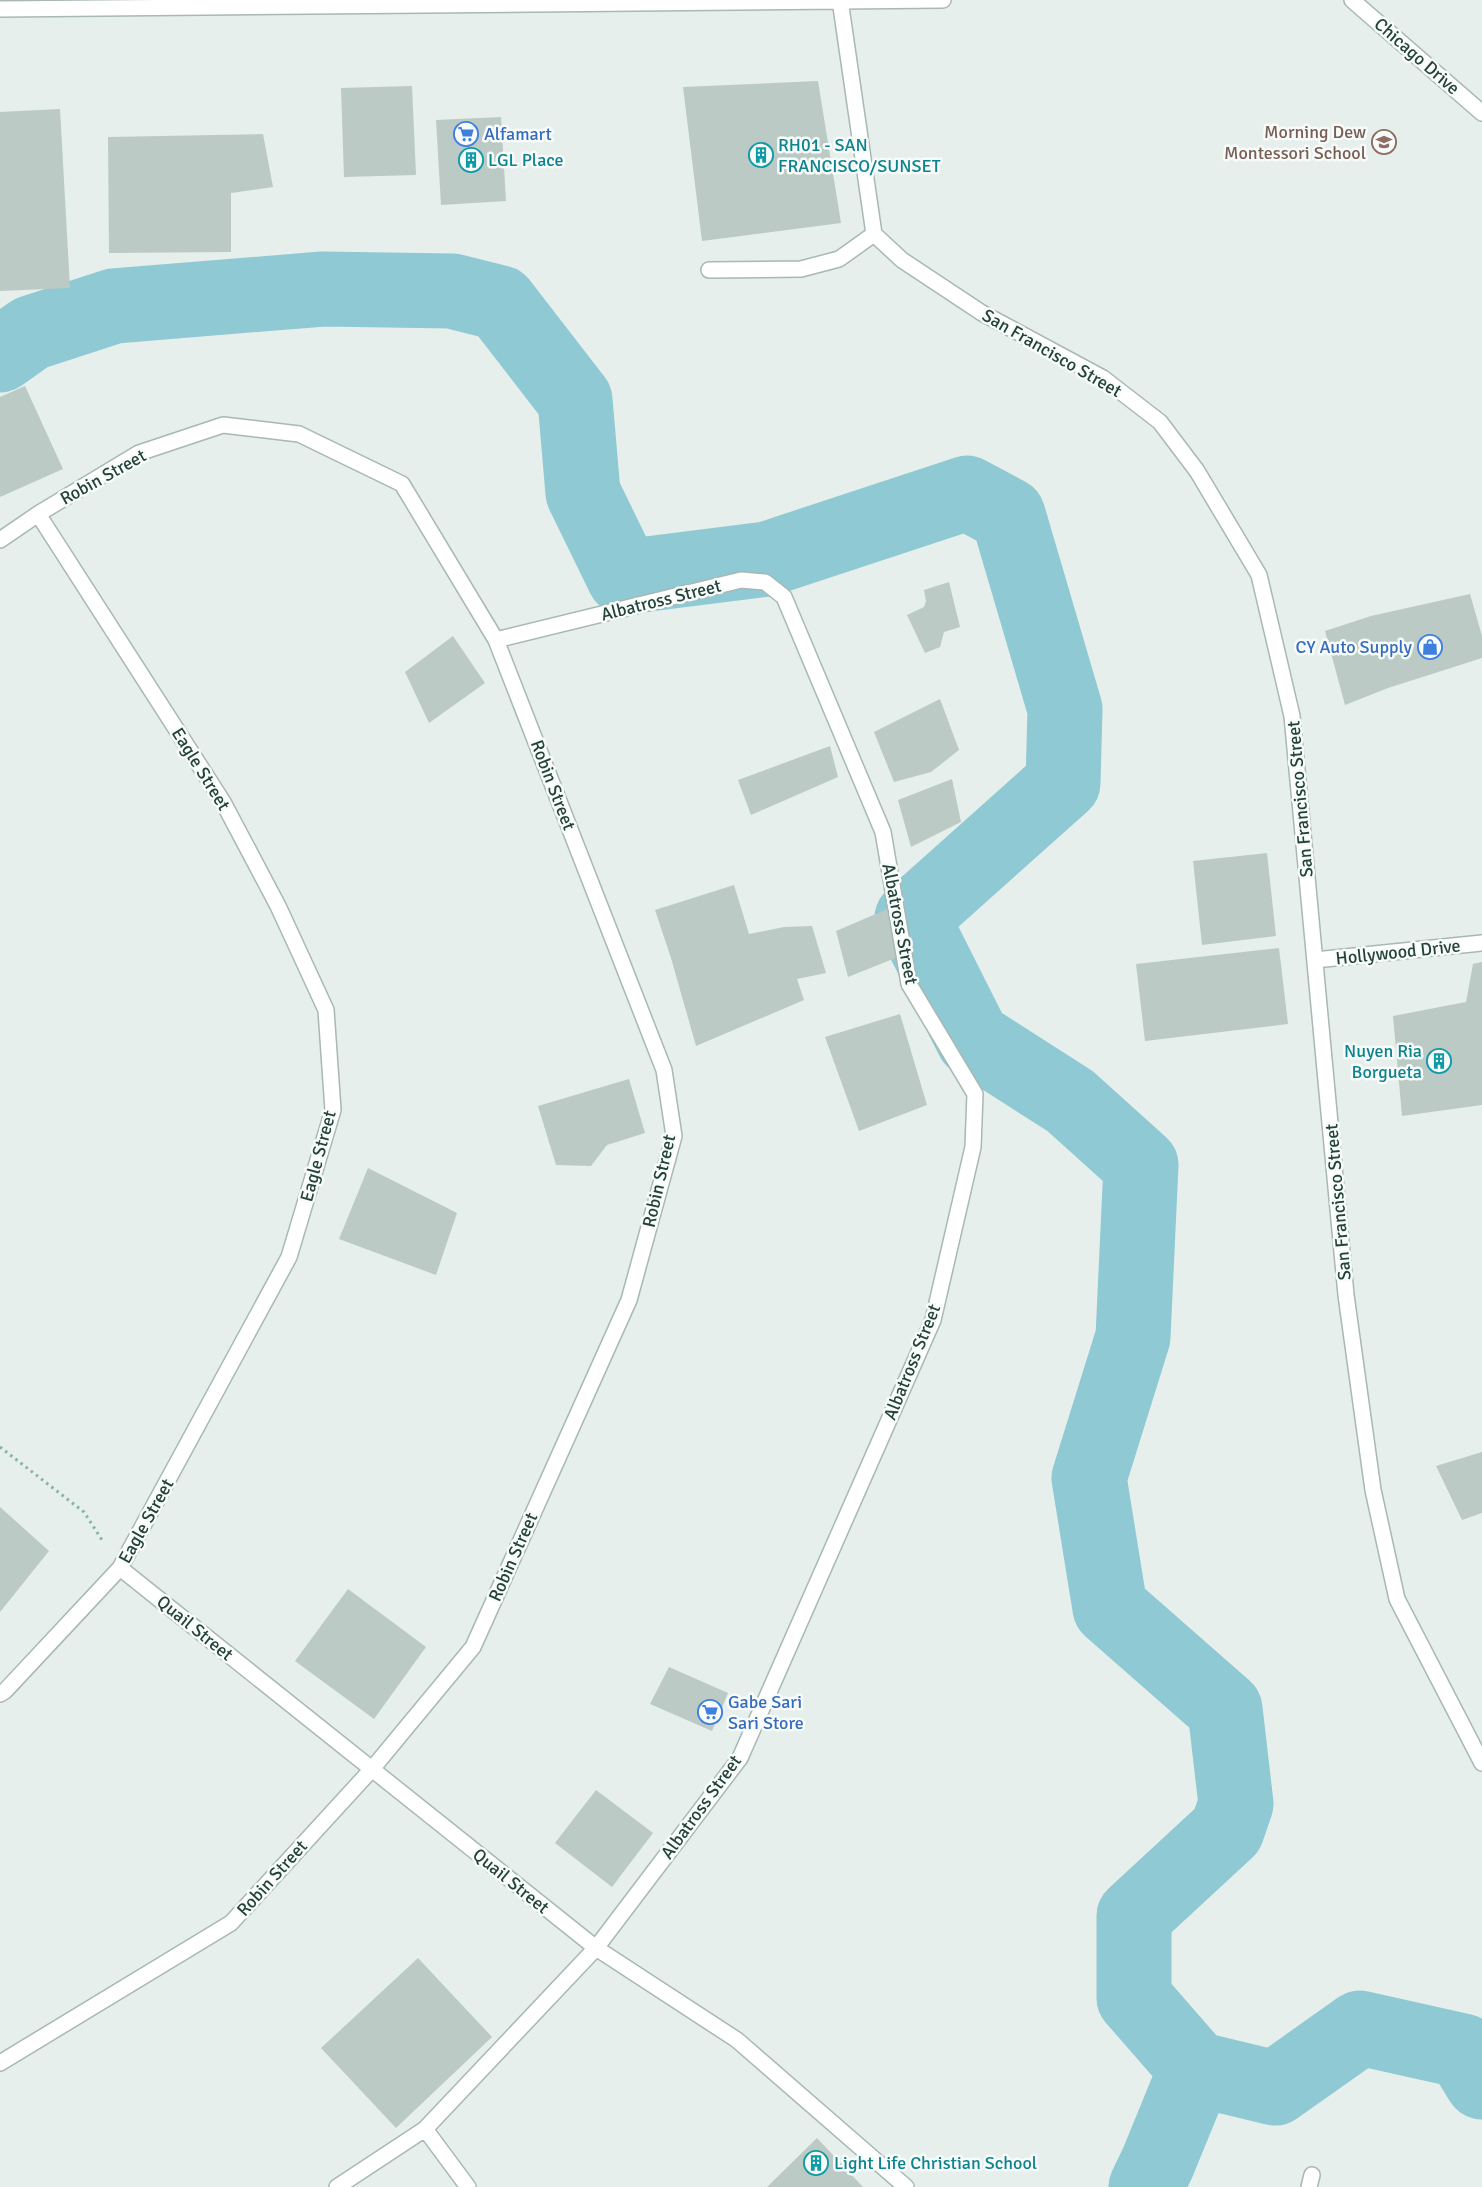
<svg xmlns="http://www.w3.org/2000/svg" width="1482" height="2187" viewBox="0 0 1482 2187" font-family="Signika,sans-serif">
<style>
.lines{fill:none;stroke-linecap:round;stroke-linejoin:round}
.river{stroke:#8ec9d4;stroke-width:75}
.building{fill:#bbcac4}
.minor-casing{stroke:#a8b8b2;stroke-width:18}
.path{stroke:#86b3a5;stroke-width:3;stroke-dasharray:2.5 4;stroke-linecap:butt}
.minor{stroke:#fff;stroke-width:15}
.labels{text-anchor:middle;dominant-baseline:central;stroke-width:5;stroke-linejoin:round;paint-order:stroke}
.street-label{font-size:18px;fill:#24423a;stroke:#f7fbf9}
.education-label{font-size:18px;fill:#785e54;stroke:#f7fbf9;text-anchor:end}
.shop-label{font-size:18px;fill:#366cbe;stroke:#f7fbf9;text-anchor:start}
.culture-label{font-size:18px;fill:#0d838f;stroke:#f7fbf9;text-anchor:start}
</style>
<rect width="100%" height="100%" fill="#e6efeb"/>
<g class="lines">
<path class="river" d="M0,355l31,-22 83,-27 209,-17 129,2 48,12 75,97 8,93 41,84 143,-18 200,-66 41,22 57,194 -2,74 -151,135 61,121 97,62 71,64 -8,172 -44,141 21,130 115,101 11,95 -9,26 -93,86v82l62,71 79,19 85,-60 103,23 19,31
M1146,2187l12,-25 38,-93"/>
</g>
<path class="building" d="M818,81l23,142 -139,18 -19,-154z
M412,86l4,89 -72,2 -3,-89z
M60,109l10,179 -70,3v-179z
M501,117l5,84 -65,4 -5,-85z
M263,134l10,53 -42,6v59l-122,1 -1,-116z
M25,386l38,83 -63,28v-100z
M949,582l11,45 -16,5 -4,15 -15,6 -18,-38 17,-8 2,-6 -2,-11z
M1470,594l12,42v22l-94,30 -43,17 -20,-74 46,-15z
M453,636l32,47 -56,40 -24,-51z
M940,699l19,51 -28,22 -37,10 -20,-50z
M830,746l8,31 -87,38 -13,-35z
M952,779l9,43 -50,25 -13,-47z
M1267,853l9,83 -74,9 -9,-84z
M734,885l15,49 35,-7 28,-1 14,47 -29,6 7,21 -108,46 -25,-88 -16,-48z
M892,907l6,50 -50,20 -12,-46z
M1279,948l9,76 -143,17 -9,-77z
M1482,962v143l-80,11 -9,-100 73,-14 7,-38z
M900,1014l27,91 -68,26 -34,-94z
M629,1079l16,54 -38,12 -16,21 -35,-1 -18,-59z
M368,1168l89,45 -21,62 -97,-36z
M1482,1452v61l-20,7 -26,-54z
M0,1507l49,44 -49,61z
M348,1589l78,58 -52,72 -79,-58z
M669,1667l59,26 -16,38 -62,-27z
M596,1790l57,43 -41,54 -57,-44z
M418,1958l74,79 -96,91 -75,-80z
M817,2138l46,49h-96z"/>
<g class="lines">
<defs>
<path id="minor" d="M840,0l34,234 28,26 80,53 121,65 57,44 37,49 62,104 33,141 54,579 27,195 24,109 85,164
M1352,0l130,113
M0,9l943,-9
M709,270l92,-1 38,-10 35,-25
M0,540l38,-26 101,-61 84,-28 76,9 103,50 94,156 168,430 10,66 -45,164 -156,347 -101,122 -141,154 -231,140
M1315,960l167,-17
M120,1568l476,380 141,92 169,147
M0,1694l5,-3 115,-123 169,-311 44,-147 -7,-100 -48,-104 -55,-104 -185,-288
M425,2129l43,58
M337,2187l88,-58 171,-181 144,-190 193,-438 40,-173 2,-53 -66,-110 -26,-152 -99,-235 -19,-15 -24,-2 -245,60
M1309,2187l3,-12"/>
</defs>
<use href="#minor" class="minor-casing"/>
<path class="path" d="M0,1447l84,65 18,28"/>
<use href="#minor" class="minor"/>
</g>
<defs>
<symbol id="supermarket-ring" viewBox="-11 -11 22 22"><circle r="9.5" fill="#f7fbf9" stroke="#3f7fe0" stroke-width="1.5"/><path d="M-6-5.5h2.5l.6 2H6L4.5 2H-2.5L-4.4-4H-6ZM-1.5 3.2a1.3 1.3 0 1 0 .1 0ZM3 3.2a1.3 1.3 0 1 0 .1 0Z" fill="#3f7fe0"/></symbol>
<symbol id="school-ring" viewBox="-11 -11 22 22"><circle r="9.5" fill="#f7fbf9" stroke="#8d6e63" stroke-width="1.5"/><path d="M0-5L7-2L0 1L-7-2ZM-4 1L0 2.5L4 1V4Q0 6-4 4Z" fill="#8d6e63"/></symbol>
<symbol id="building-ring" viewBox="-11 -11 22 22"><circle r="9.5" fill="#f7fbf9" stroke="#0f9aa8" stroke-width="1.5"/><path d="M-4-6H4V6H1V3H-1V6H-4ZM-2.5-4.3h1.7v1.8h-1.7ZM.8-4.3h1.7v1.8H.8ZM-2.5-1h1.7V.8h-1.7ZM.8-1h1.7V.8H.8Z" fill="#0f9aa8"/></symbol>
<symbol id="shop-ring" viewBox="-11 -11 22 22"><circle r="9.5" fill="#f7fbf9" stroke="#3f7fe0" stroke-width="1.5"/><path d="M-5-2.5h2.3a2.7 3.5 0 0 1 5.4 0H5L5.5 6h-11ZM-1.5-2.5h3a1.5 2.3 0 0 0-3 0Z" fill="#3f7fe0"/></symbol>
</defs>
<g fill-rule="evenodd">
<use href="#supermarket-ring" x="452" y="120" width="28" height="28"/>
<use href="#school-ring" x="1370" y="128" width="28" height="28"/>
<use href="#building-ring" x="747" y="141" width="28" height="28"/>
<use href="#building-ring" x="457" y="146" width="28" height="28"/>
<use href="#shop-ring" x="1416" y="633" width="28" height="28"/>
<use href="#building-ring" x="1425" y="1047" width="28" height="28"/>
<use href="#supermarket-ring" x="696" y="1698" width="28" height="28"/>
<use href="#building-ring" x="802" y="2149" width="28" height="28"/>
</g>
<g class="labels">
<g class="street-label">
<text transform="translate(1417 56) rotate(41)">Chicago Drive</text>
<text transform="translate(1052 353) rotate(30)">San Francisco Street</text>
<text transform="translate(103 477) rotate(-29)">Robin Street</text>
<text transform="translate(661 600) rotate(-14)">Albatross Street</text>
<text transform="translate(201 769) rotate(58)">Eagle Street</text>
<text transform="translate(553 785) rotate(69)">Robin Street</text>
<text transform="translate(1300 799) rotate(-95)">San Francisco Street</text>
<text transform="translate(900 924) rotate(79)">Albatross Street</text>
<text transform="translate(1398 952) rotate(-6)">Hollywood Drive</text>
<text transform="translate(318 1156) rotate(-75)">Eagle Street</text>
<text transform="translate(659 1181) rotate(-77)">Robin Street</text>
<text transform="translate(1338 1202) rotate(-95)">San Francisco Street</text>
<text transform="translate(912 1362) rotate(-68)">Albatross Street</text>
<text transform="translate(146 1521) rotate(-61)">Eagle Street</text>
<text transform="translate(513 1557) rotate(-66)">Robin Street</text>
<text transform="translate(195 1628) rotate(39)">Quail Street</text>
<text transform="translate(701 1807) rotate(-54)">Albatross Street</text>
<text transform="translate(272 1878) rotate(-48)">Robin Street</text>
<text transform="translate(511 1881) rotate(39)">Quail Street</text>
</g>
<g class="education-label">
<text x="1366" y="132">Morning Dew<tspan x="1366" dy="21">Montessori School</tspan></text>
</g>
<g class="shop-label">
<text x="484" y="134">Alfamart</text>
<text x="1412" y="647" text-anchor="end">CY Auto Supply</text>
<text x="728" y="1702">Gabe Sari<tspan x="728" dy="21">Sari Store</tspan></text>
</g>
<g class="culture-label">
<text x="778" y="145">RH01 - SAN<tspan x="778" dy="21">FRANCISCO/SUNSET</tspan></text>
<text x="488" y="160">LGL Place</text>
<text x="1422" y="1051" text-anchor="end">Nuyen Ria<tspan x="1422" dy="21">Borgueta</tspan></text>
<text x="834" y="2163">Light Life Christian School</text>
</g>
</g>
</svg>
